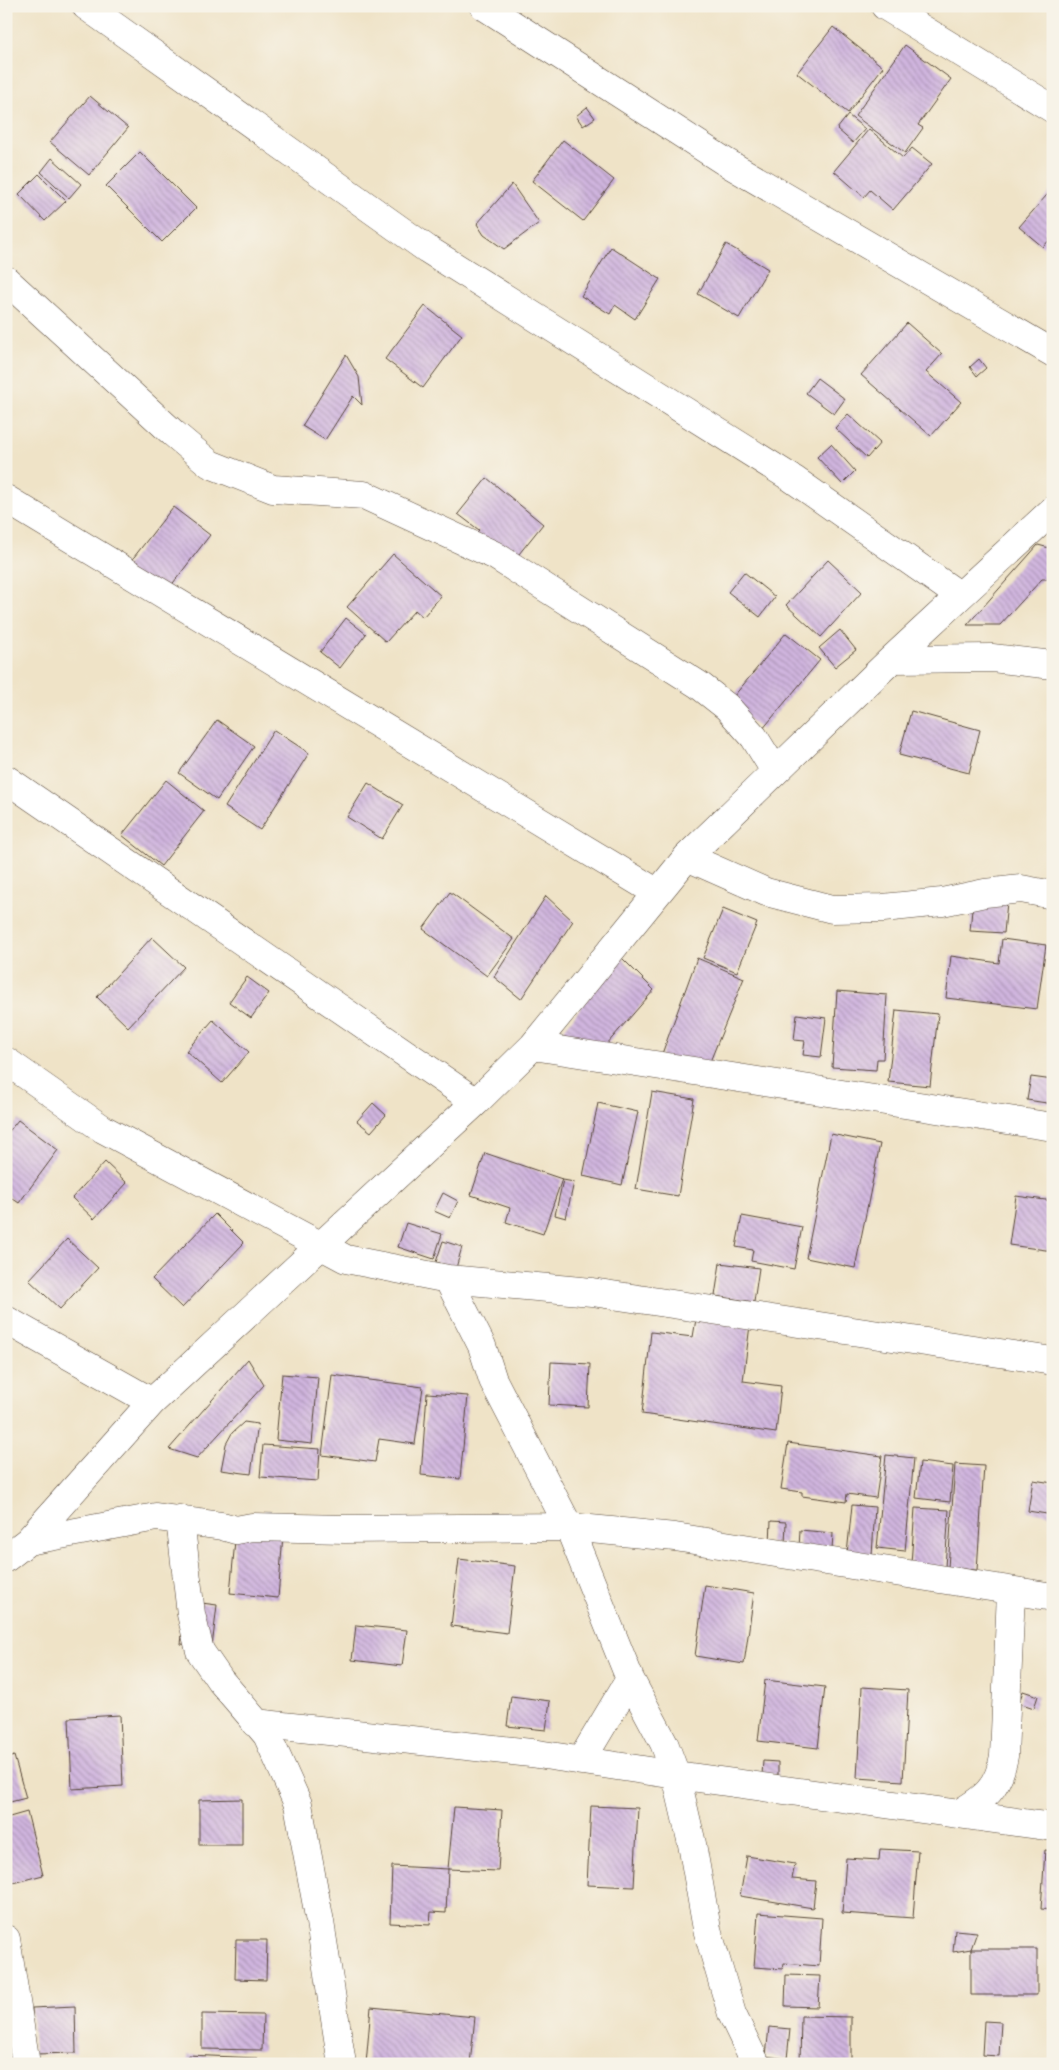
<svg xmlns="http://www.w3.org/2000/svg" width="1059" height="2070" viewBox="0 0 1059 2070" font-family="'Libre Bodoni',serif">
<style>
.building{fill:url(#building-back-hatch)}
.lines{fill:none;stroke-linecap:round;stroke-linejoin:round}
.minor-casing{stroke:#564637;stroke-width:29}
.minor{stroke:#fff;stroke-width:28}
</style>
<defs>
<pattern id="building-back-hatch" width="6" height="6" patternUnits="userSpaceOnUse" patternTransform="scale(1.25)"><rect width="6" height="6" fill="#d0b5df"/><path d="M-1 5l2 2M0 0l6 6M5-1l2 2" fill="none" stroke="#aa93b4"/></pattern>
</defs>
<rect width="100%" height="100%" fill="#f7f3e8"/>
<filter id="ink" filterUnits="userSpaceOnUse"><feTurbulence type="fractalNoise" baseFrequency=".02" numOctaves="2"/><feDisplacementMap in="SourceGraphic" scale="10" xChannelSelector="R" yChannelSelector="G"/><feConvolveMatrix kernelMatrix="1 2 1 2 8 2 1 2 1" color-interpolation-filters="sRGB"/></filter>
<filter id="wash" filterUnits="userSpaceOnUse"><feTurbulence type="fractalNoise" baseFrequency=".0096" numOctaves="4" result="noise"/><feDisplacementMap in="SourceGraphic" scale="20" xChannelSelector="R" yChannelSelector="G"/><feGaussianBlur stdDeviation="1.12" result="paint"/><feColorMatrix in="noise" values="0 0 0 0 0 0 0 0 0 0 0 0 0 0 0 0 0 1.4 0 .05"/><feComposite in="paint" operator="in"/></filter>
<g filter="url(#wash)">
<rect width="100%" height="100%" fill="#efe3c7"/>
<g id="blocks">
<path class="building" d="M833,27l50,40 -35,46 -51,-40z
M905,45l46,34 -33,46 5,3 -18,25 -50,-37z
M90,96l38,32 -39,47 -39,-33z
M587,107l8,11 -12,8 -7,-10z
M848,115l17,14 -12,14 -16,-14z
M869,129l34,29 9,-10 20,16 -39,46 -23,-20 -6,7 -30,-26z
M563,140l51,40 -31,41 -51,-40z
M140,152l56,56 -34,34 -56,-56z
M52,158l29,26 -12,14 -28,-26z
M39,174l27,27 -21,20 -26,-27z
M512,184l27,39 -35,26 -20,-14 -7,-11z
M1053,188v48l-10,11 -24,-20z
M726,244l42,25 -29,49 -41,-24z
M611,247l49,32 -25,40 -20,-14 -5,9 -29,-18z
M425,306l37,29 -39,53 -38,-29z
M907,323l35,31 -16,18 35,30 -30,34 -70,-61z
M346,355l13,22 3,28 -9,-9 -28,44 -23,-14z
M979,359l7,9 -9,8 -7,-9z
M817,378l28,21 -11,15 -28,-21z
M848,414l32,29 -13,15 -32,-30z
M831,444l24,27 -13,13 -25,-27z
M487,478l56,46 -28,35 -43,-21 7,-8 -21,-16z
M173,507l37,28 -53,69 -37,-29z
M1038,545l15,4v30h-11l-42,46h-33z
M393,554l48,42 -18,21 -8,-7 -29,32 -39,-35z
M828,560l34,32 -41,45 -35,-32z
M744,572l31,25 -15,20 -32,-25z
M346,618l20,16 -26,34 -20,-16z
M840,630l16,20 -21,17 -16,-19z
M786,633l34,27 -58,70 -33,-28z
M911,711l69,19 -11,43 -70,-18z
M217,720l37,26 -37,54 -38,-27z
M274,730l35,23 -49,77 -35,-23z
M166,780l38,31 -43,55 -39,-31z
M368,783l35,22 -21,34 -35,-22z
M450,892l64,47 -27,37 -64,-47z
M546,896l27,25 -52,78 -27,-22z
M973,899l34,3 -3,31 -34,-2z
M723,909l34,14 -20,49 -34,-14z
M152,937l32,30 -56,60 -31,-30z
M1002,939l44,6 -9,64 -91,-11 5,-42 48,7z
M620,956l34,34 -48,55 -47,-9z
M697,958l47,20 -35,86 -50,-2z
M247,977l22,16 -18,25 -22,-16z
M837,991l50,4 -4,64h-6l-1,11 -44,-3z
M896,1010l42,4 -8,72 -42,-4z
M797,1014l29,4 -5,39 -18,-2 2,-14 -11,-1z
M213,1020l36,32 -27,31 -36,-32z
M1031,1077l22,3v24l-26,-4z
M652,1092l42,7 -16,97 -42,-7z
M373,1103l13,12 -15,17 -14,-11z
M598,1103l40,9 -16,73 -39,-9z
M18,1120l40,30 -39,53 -13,-9v-59z
M831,1134l49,10 -25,124 -49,-10z
M485,1153l77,26 -19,55 -37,-12 4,-14 -39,-13z
M105,1162l22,21 -33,36 -22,-21z
M563,1180l11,2 -8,36 -11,-3z
M443,1193l15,8 -8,17 -16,-7z
M1016,1196l37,5v50l-44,-6z
M215,1214l29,29 -62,65 -30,-29z
M742,1216l60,11 -8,42 -43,-8 2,-11 -17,-3z
M406,1223l36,11 -8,25 -36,-12z
M67,1239l31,29 -38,41 -31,-29z
M443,1241l19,6 -6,21 -20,-6z
M720,1263l39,5 -5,34 -39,-6z
M696,1319l54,6 -7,56 38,5 -5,47 -134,-19 9,-82 42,5z
M248,1359l16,26 -67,73 -28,-9z
M551,1362l39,2 -2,43 -39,-2z
M282,1374l36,3 -6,67 -36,-4z
M332,1375l91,12 -8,57 -36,-5 -4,23 -53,-7z
M427,1393l41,3 -8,83 -39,-4z
M244,1422l14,2 -7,50 -30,-4 5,-26 6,-11z
M788,1443l94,13 -6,42 -29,-4 -1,8 -44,-6v-4l-21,-3z
M263,1445l57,4 -2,32 -58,-4z
M886,1455l28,3 -9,93 -28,-3z
M920,1462l33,4 -3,36 -34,-4z
M955,1464l29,2 -7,104 -29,-2z
M1033,1480l20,3v32l-25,-4z
M852,1505l23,2 -3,49 -25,-2z
M915,1508l34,2 -4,57 -34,-3z
M771,1521l15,1 -1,22 -15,-1z
M236,1530l47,5 -5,63 -48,-5z
M800,1530l33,3 -1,18 -33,-3z
M459,1559l56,7 -8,67 -56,-7z
M705,1585l49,8 -10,71 -49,-8z
M186,1601l31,4 -5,42 -31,-3z
M356,1625l51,5 -5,36 -50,-6z
M765,1680l60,7 -7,61 -60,-7z
M862,1687l46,3 -5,91 -46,-3z
M1023,1691l15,5 -4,12 -15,-5z
M511,1696l39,5 -4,29 -39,-4z
M120,1715l3,71 -51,3 -3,-71z
M14,1756l12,42 -20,5v-44z
M763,1761l15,1v13h-16z
M242,1799v46h-43v-45z
M591,1806l47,2 -4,79 -47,-2z
M454,1807l48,3 -4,61 -50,-2z
M27,1812l16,63 -34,9 -3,-9v-57z
M880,1849l38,2 -5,67 -71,-5 4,-55 33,2z
M1045,1850l8,1v59l-12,-1z
M747,1856l48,8 -3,15 24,2 -3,27 -73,-12z
M392,1866l56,3 -2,44 -15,-1 -1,13 -40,-2z
M758,1913l64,5 -3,48 -35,-3 -1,6 -29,-2z
M955,1930l22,2 -6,17 -18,3z
M236,1940h31l-1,40 -31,-1z
M971,1949h66v46h-66z
M786,1975l34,1 -2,31 -33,-1z
M75,2006l1,47 -42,1 -2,-46z
M371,2007l104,10 -5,47h-104z
M202,2014l61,1 -1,35 -60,-1z
M801,2016l50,1v46l-51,1z
M984,2021l17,1 -2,34 -17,-1z
M769,2027l21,2 -3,30 -21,-3z
M188,2055l69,3v6h-69z"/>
</g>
</g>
<g filter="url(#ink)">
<use href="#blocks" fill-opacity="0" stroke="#564637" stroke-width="1"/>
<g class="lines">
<defs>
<path id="minor" d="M86,6l341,243 366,230 167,117
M484,6l240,155 329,192
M885,6l168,103
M6,280l167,153 37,31 63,25 91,6 130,60 205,130 28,22 27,30 21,34
M6,499l650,393
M892,659l100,-1 61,7
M6,779l470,323
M687,857l79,35 66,17 51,-1 59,-6 43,-9 36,-4 32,6
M533,1046l520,81
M6,1061l97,68 243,130 102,20 144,13 461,69
M448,1279l34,67 11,34 76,147 61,152 34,64 12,32 16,69 15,85 25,85 24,50
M6,1320l146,82
M180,1519l11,95 9,37 20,29 47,55 31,69 22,118 22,142
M28,1541l128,-24 66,9 14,4 16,-3 93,2 224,-2 106,10 378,60
M6,1558l22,-17 124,-139 324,-300 57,-56 154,-189 205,-198 161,-149
M255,1723l276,30 145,22 377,52
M581,1761l49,-82
M958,1814c27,-16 40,-25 46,-58l7,-164
M6,1939l20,125"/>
</defs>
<use href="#minor" class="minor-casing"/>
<use href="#minor" class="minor"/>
</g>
</g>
<rect width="1059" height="2070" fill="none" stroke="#f7f3e8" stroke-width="25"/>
</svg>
